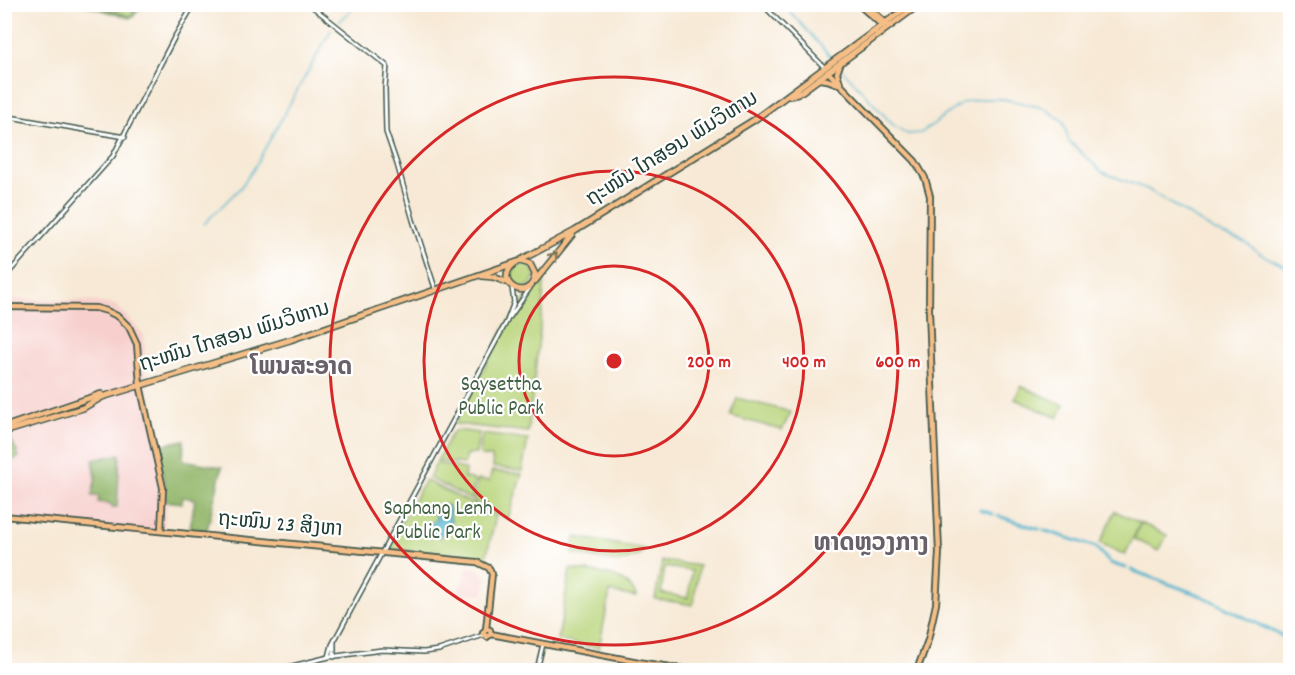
<svg xmlns="http://www.w3.org/2000/svg" width="1295" height="675" viewBox="0 0 1295 675" font-family="Dekko,'Noto Sans Lao',sans-serif">
<style>
.built{fill:#f7d0cd}
.green{fill:#b8d479;stroke:#6c8856;stroke-width:1.5;fill-rule:evenodd}
.forest{fill:#92b669;stroke:#587a4e;stroke-width:1.5}
.water{fill:#4db3cc;stroke:#367880;stroke-width:1.5}
.lines{fill:none;stroke-linecap:round;stroke-linejoin:round}
.stream{stroke:#4db3cc;stroke-width:1.5}
.canal{stroke:#4db3cc;stroke-width:3}
.minor-casing{stroke:#3f574c;stroke-width:6}
.major-casing{stroke:#3f574c;stroke-width:8}
.highway-casing{stroke:#3f574c;stroke-width:8}
.minor{stroke:#fff;stroke-width:3}
.major{stroke:#f6be87;stroke-width:4.5}
.highway{stroke:#f6be87;stroke-width:5}
.oneway{stroke:#807759}
.ring{fill:none;stroke:#d62828;stroke-width:3}
.labels{text-anchor:middle;dominant-baseline:central;stroke-width:4.5;stroke-linejoin:round;paint-order:stroke}
.street-label{font-size:21px;fill:#1f3d34;stroke:#fff}
.park-label{font-size:21px;fill:#456345;stroke:#fff}
.quarter-label{font-size:24px;font-weight:bold;fill:#69616a;stroke:#fff}
.centre{fill:#d62828;stroke:#fff;stroke-width:3}
.ring-label{font-size:18px;text-anchor:middle;font-weight:bold;fill:#d62828;stroke:#fff;stroke-width:4.5;stroke-linejoin:round;paint-order:stroke}
</style>
<rect width="100%" height="100%" fill="#fff"/>
<filter id="ink" filterUnits="userSpaceOnUse"><feTurbulence type="fractalNoise" baseFrequency=".0167" numOctaves="2"/><feDisplacementMap in="SourceGraphic" scale="12" xChannelSelector="R" yChannelSelector="G"/><feConvolveMatrix kernelMatrix="1 2 1 2 8 2 1 2 1" color-interpolation-filters="sRGB"/></filter>
<filter id="wash" filterUnits="userSpaceOnUse"><feTurbulence type="fractalNoise" baseFrequency=".008" numOctaves="4" result="noise"/><feDisplacementMap in="SourceGraphic" scale="24" xChannelSelector="R" yChannelSelector="G"/><feGaussianBlur stdDeviation="1.35" result="paint"/><feColorMatrix in="noise" values="0 0 0 0 0 0 0 0 0 0 0 0 0 0 0 0 0 1.4 0 .05"/><feComposite in="paint" operator="in"/></filter>
<g filter="url(#wash)">
<rect width="100%" height="100%" fill="#f7e9d5"/>
<path class="built" d="M5,299l84,2 27,4 28,30 2,40 23,113 -7,48 -157,-16z
M467,567l13,3 7,9 -3,15h-27z"/>
<path class="green" d="M93,5h46l-9,11z
M520,262l9,3 6,10 -5,11 -13,2 -8,-5v-12z
M545,273l-3,39 -14,120 -73,-8 50,-97z
M1021,386l43,19 -6,13 -43,-19z
M737,398l54,14 -9,18 -51,-14z
M456,430l23,3 -3,21h-10l-2,10 -27,-3 15,-28z
M482,434l46,6 -6,31 -29,-4 -1,-10 -11,-1 -1,-2z
M436,463l29,6 -1,9 8,1 2,2 -2,19 -43,-22z
M492,471l30,3 -14,45 -34,-17 3,-21 2,-1 10,1z
M425,480l71,36 -10,42 -99,-9z
M1115,511l25,12 -15,32 -25,-12z
M1141,523l26,12 -8,16 -25,-12z
M575,537l70,12 -4,6 -22,7 -46,-8z
M662,561l37,5 -6,39 -38,-6zM665,567l27,4 -4,27 -27,-5z
M570,569c23,4 54,2 66,26v2l-26,-5 -11,56 -41,-8z"/>
<path class="forest" d="M85,5h8l37,11 9,-11h3l-9,12 -4,1z
M9,434l10,23 -12,6 -2,-4 -1,-24z
M184,440l-1,20 39,7 -15,63 -17,-2 5,-29 -12,-2 -1,6 -16,-2v-14l-9,-41z
M120,454l-3,53h-5v-3l-14,-2 1,-6h-7l4,-19 -3,-17z"/>
<path class="water" d="M445,505l4,2 2,16 -11,14 -7,-1 -7,-8 10,-9 -3,-12z"/>
<g class="lines">
<path class="stream" d="M783,4l50,55
M340,21l18,-17
M840,67l52,57 15,10 14,-1 41,-30 18,-4h24l40,9 19,13 6,20 33,31 45,17 66,41 33,13 13,10 31,16
M204,224l36,-36 13,-18 78,-140"/>
<path class="canal" d="M980,510l13,4
M998,516l41,13
M1043,530l53,17 14,16 16,5
M1131,570l71,26 88,44"/>
</g>
</g>
<g filter="url(#ink)">
<g class="lines">
<defs>
<path id="minor" d="M309,4l78,62 -2,22 1,44 11,32 16,56 22,68
M762,4l62,63
M4,116l121,21
M4,278l109,-122 61,-118 20,-34
M510,317l20,-29
M334,643v14
M329,657l3,-12 175,-324 7,-19 -2,-14
M276,670l53,-13 53,-7 42,2 15,-2 45,-15
M537,670l6,-26"/>
<path id="major" d="M858,4l25,22
M865,4l22,20
M828,72l87,89 10,17 5,18 -1,115 10,241 -3,52 -8,36 -11,30
M819,79l8,1 11,4
M840,83l-3,-10 4,-11
M4,307l92,1 11,3 12,6 10,10 8,17 3,41 23,103 -2,43
M4,516l473,46 12,6 3,6 -6,55 -3,4 4,4 4,-3
M486,629l4,1 1,4 153,29 47,7"/>
<path id="highway" d="M789,96l12,-4 119,-88
M521,260l54,-29 179,-111 157,-116
M482,276l11,1 16,6
M535,281l37,-46
M4,427l97,-33
M4,432l79,-24 19,-11 188,-57 230,-79 10,3 5,10c-4,32 -45,8 -20,-11"/>
</defs>
<use href="#minor" class="minor-casing"/>
<use href="#major" class="major-casing"/>
<use href="#highway" class="highway-casing"/>
<use href="#minor" class="minor"/>
<use href="#major" class="major"/>
<use href="#highway" class="highway"/>
</g>
<defs><path id="oneway-chevron" d="M-2-3.5L2.5 0L-2 3.5" fill="none" stroke-width="1.6" stroke-linecap="round" stroke-linejoin="round" transform="scale(1.5)"/></defs>
<use class="oneway" href="#oneway-chevron" transform="translate(554 256) rotate(-50)"/>
</g>
<g class="ring">
<circle cx="614" cy="361" r="95"/>
<circle cx="614" cy="361" r="190"/>
<circle cx="614" cy="361" r="284"/>
</g>
<g class="labels">
<g class="street-label">
<text transform="translate(673 150) rotate(-32)">ຖະໜົນ ໄກສອນ ພົມວິຫານ</text>
<text transform="translate(235 338) rotate(-17)">ຖະໜົນ ໄກສອນ ພົມວິຫານ</text>
<text transform="translate(280 526) rotate(5)">ຖະໜົນ 23 ສິງຫາ</text>
</g>
<g class="park-label">
<text x="501" y="386">Saysettha<tspan x="501" dy="24">Public Park</tspan></text>
<text x="438" y="510">Saphang Lenh<tspan x="438" dy="24">Public Park</tspan></text>
</g>
<g class="quarter-label">
<text x="301" y="369">ໂພນສະອາດ</text>
<text x="871" y="545">ທາດຫຼວງກາງ</text>
</g>
</g>
<circle cx="614" cy="361" r="9" class="centre"/>
<g class="ring-label">
<text x="709" y="367">200 m</text>
<text x="804" y="367">400 m</text>
<text x="898" y="367">600 m</text>
</g>
<rect width="1295" height="675" fill="none" stroke="#fff" stroke-width="24"/>
</svg>
